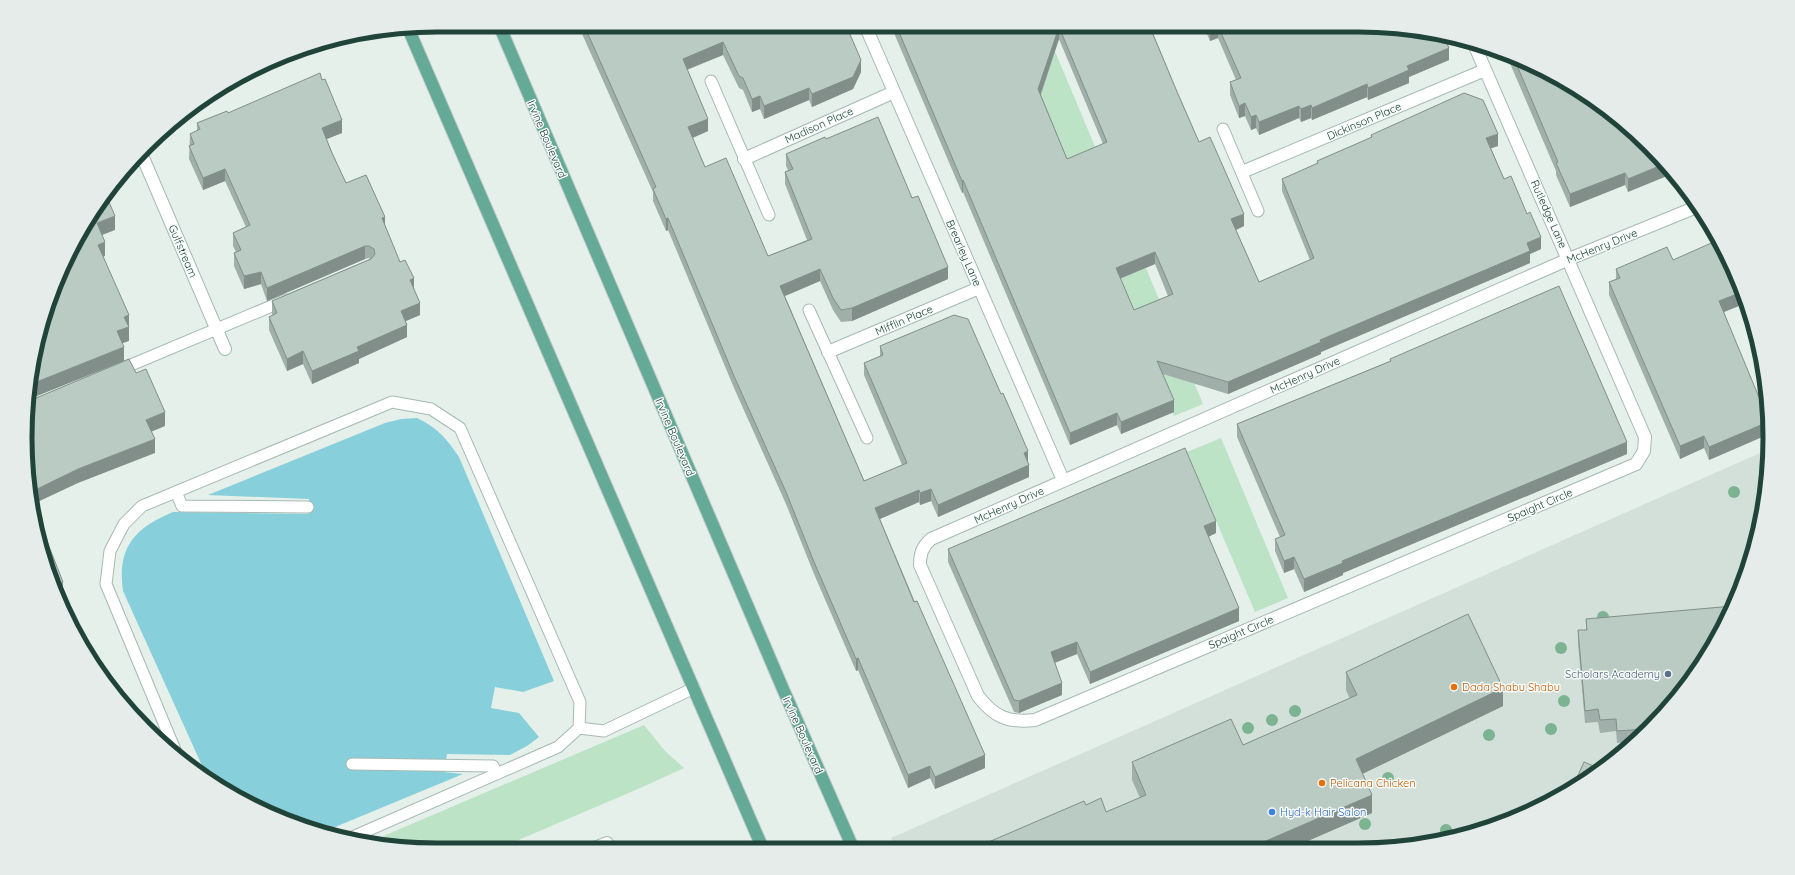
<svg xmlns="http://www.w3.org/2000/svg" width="1795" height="875" viewBox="0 0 1795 875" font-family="Quicksand,sans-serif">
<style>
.built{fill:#d3e0da}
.green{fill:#bce3c6}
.water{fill:#87cfda}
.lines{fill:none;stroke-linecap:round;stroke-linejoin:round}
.lane-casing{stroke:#a6b9b2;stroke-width:13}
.street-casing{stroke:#a6b9b2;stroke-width:14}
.primary-casing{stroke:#c1cbc8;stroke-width:14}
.lane{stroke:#fff;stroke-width:11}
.street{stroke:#fff;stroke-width:12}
.primary{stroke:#64aa97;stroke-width:12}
.tree{fill:#7cb391}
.wall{fill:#a0afa9;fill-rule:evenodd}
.shaded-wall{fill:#828e89}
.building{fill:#bacbc4;stroke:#828e89;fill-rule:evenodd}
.service-dot{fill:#5c6f8a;stroke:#f6fbf9;stroke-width:1.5}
.food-dot{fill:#e8710a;stroke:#f6fbf9;stroke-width:1.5}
.shop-dot{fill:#3f7fe0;stroke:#f6fbf9;stroke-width:1.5}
.labels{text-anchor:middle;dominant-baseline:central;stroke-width:3;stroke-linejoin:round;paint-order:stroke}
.street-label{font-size:11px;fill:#21443a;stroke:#f6fbf9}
.service-label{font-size:11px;fill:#4e5e75;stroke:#f6fbf9;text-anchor:end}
.food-label{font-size:11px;fill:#c56008;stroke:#f6fbf9;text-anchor:start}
.shop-label{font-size:11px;fill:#366cbe;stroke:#f6fbf9;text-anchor:start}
.rim{fill:none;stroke:#21443a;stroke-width:5}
</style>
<rect width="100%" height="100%" fill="#e5f0eb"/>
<path class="built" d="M1769,449l-7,69 -23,78 -54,93 -77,76 -93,54 -103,27 -517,2 -4,-10z"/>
<path class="green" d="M1010,25h34l159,379 -29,12z
M1746,305l16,52v4l-21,-53z
M1221,438l67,160 -33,14 -68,-160z
M644,725l21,26 19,17 -46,21 -143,61h-58l-70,-7z"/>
<path class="water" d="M417,418c21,10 29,20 42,39l95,224 -31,11 -28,-5 -4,21 28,5 20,24 -12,9 -17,9 -63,-1 -3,18 19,2 -140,58 -44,-13 -70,-38 -86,-190c-6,-43 11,-63 50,-79l135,2 1,-15 -101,-4 177,-72 16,-4z"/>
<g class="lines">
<defs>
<path id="lane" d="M711,81l58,134
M1223,129l35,82
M809,310l58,128
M119,370l167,-70
M176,492l6,14 126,1
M579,728l25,3 90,-43
M178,757l-72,-173 4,-33 14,-27 18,-18 250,-104 39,7 29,19 120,274 -1,26 -21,19 -210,92
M352,764l141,2 4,8"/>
<path id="street" d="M865,25l198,455
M1474,44l171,393 -1,14 -8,13 -601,256c-27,3 -41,-3 -57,-24l-58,-131c0,-11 2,-18 11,-26l638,-280 130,-53
M141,153l84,196
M744,159l150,-67
M1242,172l243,-102
M828,352l151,-64
M592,849l15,-6 3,6"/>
<path id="primary" d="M499,25l284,664 70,159
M408,28l355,821"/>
</defs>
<use href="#lane" class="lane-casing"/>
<use href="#street" class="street-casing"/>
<use href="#primary" class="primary-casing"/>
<use href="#lane" class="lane"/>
<use href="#street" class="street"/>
<use href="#primary" class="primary"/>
</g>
<g class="tree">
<circle cx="1734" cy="492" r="6"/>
<circle cx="1603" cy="617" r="6"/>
<circle cx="1561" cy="648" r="6"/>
<circle cx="1564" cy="701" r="6"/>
<circle cx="1295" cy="711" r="6"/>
<circle cx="1272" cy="720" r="6"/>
<circle cx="1248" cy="728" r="6"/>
<circle cx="1551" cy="729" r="6"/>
<circle cx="1489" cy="735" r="6"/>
<circle cx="1388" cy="778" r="6"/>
<circle cx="1365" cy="824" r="6"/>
<circle cx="1446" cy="830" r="6"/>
</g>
<path class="wall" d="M578,25h92l2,4 189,43 -8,17 -41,18 -3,-7 -45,19 -4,-10 -8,3 -9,-22 -4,-2 -16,-33 -36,15 21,61 -16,7 13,29 63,89 39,-16 -22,-56v-12l3,-2 -2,-4v-12l40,-15 86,59 36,81 -96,42 -11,1 -8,-12 -13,-29 -35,15 79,185 38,-16 -38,-90v-12l16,-6v-11l148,115 1,16 -91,40 -7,-16 -11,4 -1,-3 -39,17 105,249 -50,21 -5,-11 -22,10 -50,-118 -2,1 -42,-97 -28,-70 -52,-116 -66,-158 -2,1 -13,-30v-9z
M891,25h262l-3,1 28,68 21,48 45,84 -8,4 23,52 51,-22 -28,-69v-12l35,-15v-3l54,-23v-3l127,11 -7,2 13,31 37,70 -11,5v9l-209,89v2l-93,40 -65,-20 11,38 -53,22 -4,-9 -47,20 -107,-253 -1,1 -71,-167zM1059,39l44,105 -36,15 -26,-64zM1155,264l13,32 -34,14 -14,-31z
M1203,25h155l92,12v4l-3,1 2,18 -40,17v6l-41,17 -1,-3 -55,23 -1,-2 -10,4 -2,-4 -40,17 -3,-7 -5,2 -6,-14 -6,2 -9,-23v-13l6,-2 -18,-42 -8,3z
M1506,54l10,2 133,90 -21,46 -3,-7 -55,22 -14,-32v-4z
M228,113l114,20 -16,6 20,44 39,44 15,35 14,26 6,27 -14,6 1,16 -48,22v4l-47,21 -9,-20 -16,7 -18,-41v-13l4,-2 -1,-1v-13l98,-42 -1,-1 -4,1 -98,42 -6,-17 -17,5 -10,-23v-13l2,-1 -3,-6v-13l13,-6 -21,-46 -22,9 -14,-31 1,-25 7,-3v-8z
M1673,260l66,20 7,23 -22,9 45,119v3l-60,26 -5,-12 -24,11 -71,-164v-13l7,-3v-10z
M1390,359l237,95 -284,119v2l-39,17 -10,-23 -10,4 -9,-22v-12l5,-2 -43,-100v-13l153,-63z
M1216,533l-8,4 31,84 -149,63 -13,-30 -22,9 7,32 -43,18 -5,-1 -66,-150v-13z
M1586,619l99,70 -54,53 -14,1 -1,-12 -16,2 -2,-11 -13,1 -7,-80v-13h8z
M1346,672l157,34 -141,68 10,39 -78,34 -310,1v-4l102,-39 20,7 34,-14 -8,-18v-18l111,-17 107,-46 -4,-9z"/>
<path class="shaded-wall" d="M1218,26v12l-8,3v-12z
M1059,27v12l-21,62v-12z
M1442,34l8,3v4l-8,3z
M723,42v13l-40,16v-12z
M1449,48v12l-40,17v6l-41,17v-12l39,-22z
M861,60v12l-8,17 -41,18v-13z
M1367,84v13l-55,23v-12z
M809,88v12l-45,19v-13z
M760,96v13l-8,3v-13z
M1245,103v13l-6,2v-12z
M1311,105v13l-10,4v-13z
M1299,106v12l-40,17v-13z
M1256,115v13l-5,2v-13z
M708,119v12l-20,9v-13z
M342,120v13l-20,8v-13z
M1498,134v12l-12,4v-12z
M1664,164l8,10 -44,18v-13z
M225,169v12l-22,9v-12z
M1625,173v12l-55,22v-13z
M963,180v12l-1,1v-12z
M1244,214v12l-13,6v-13z
M115,216v14l-18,7v-14z
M385,217v12l-3,-11z
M668,218v12l-2,1v-12z
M1541,237v12l-11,5v9l-209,89v2l-93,40v-12l92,-42z
M105,242v14l-7,3v-14z
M365,246v13l-98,42v-13z
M1155,252v12l-39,16v-12z
M948,267v12l-96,42v-13z
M820,269v12l-40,17v-12z
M261,272v12l-17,5v-13z
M414,278v13l-4,-11z
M1742,292l4,11 -27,11v-13z
M420,303v12l-19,8v-12z
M129,315v26l-12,4v-14l7,-14z
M407,325v12l-48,22v4l-47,21v-13l45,-24z
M124,347v14l-97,39 2,-15z
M303,351v13l-16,7v-12z
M1174,400v12l-53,22v-12z
M165,412v14l-19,8v-14z
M1117,413v12l-47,20v-12z
M1768,422l1,12 -60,26v-13z
M1704,436v12l-24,11v-13z
M155,439v14l-77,30 -47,22 -2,-12 49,-24z
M1627,442v12l-284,119v2l-39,17v-13l38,-18z
M1028,451v13l-4,-11z
M1029,465v12l-91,40v-12z
M931,489v12l-11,4v-12z
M919,490v12l-44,19v-13z
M1216,521v12l-12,6v-13z
M1294,557v12l-10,4v-12z
M63,582v14l-4,2 -4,-12z
M1239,608v13l-149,63v-12z
M1077,642v12l-26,10v-12z
M858,658v12l-2,1v-12z
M1062,683v12l-43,18v-12z
M1503,688v18l-147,71v-18z
M985,755v13l-50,21v-12z
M930,766v12l-22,10v-13z
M1372,795v18l-78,34h-42z"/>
<path class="building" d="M584,25h86l2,4 10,-4h164l15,35 -8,17 -41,17 -3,-6 -45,18 -4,-10 -8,3 -9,-21 -4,-2 -16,-34 -40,17 25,60 -20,8 17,40 21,-9 42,98 44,-17 -27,-67 8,-3 -7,-15 39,-17 1,2 52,-22 34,81 6,-2 30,71 -96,41 -11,2 -8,-12 -13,-29 -40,17 84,195 43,-18 -43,-100 19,-8 -3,-9 74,-31 14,4 33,75 2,-1 25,58 -4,2 5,12 -91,40 -7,-16 -11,4 -1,-3 -44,18 39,94 3,-1 68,154 -50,22 -5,-11 -22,9 -50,-117 -2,1 -42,-97 -28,-70 -52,-116 -66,-158 -2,1 -13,-30 3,-2z
M896,25h253l29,69 21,48 11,-5 34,77 -13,5 28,63 55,-24 -32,-79 36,-16 -1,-2 55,-24 -1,-2 93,-42 19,7 15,34 -12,4 18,41 7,-3 16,38 3,-2 11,25 -14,6 3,8 -210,89 1,2 -93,40 -71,-21 17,39 -53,22 -4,-9 -47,20 -107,-253 -1,1zM1059,27l48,115 -40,17 -29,-70zM1155,252l18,42 -39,16 -18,-42z
M1209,25h149l80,8 5,2 6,13 -42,18 2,4 -41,18 -1,-4 -55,24 -1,-3 -10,4 -2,-3 -40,16 -3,-7 -5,2 -6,-14 -6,3 -9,-24 11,-4 -23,-52 -8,3z
M1513,56h3l71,39 62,51 15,18 -36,15 -3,-6 -55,21 -14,-31 2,-1z
M320,73l2,7 3,-1 17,41 -20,8 10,25 14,30 20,-8 19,42 -3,1 18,44 5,-2 9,18 -4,2 10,23 -19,8 6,14 -50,22 2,4 -47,20 -9,-20 -16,8 -18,-42 8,-4 -5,-12 99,-42 4,-5 -1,-5 -5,-3h-4l-98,42 -6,-16 -17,4 -10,-23 7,-3 -8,-17 17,-8 -25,-56 -22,9 -14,-32 5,-2 -4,-10 10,-5 -3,-6 30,-12 1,2z
M106,195l9,21 -18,7 8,19 -7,3 31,70 -5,2 5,10 -12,4 7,16 -95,38 4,-28 23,-77 24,-49z
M1718,240l21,40 3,12 -23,9 49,118v3l-59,25 -5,-11 -24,10 -71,-164 11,-4 -4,-9 51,-22 6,13z
M1559,286l68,156 -285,119 1,2 -39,16 -10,-22 -10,4 -9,-22 10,-4 -48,-111 154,-63 -1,-2z
M129,359l7,14 10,-4 19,43 -19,8 9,19 -77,30 -49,24 -3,-82 1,-11 2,1z
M1185,448l31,73 -12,5 35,82 -149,64 -13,-30 -26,10 11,31 -43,18 -5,-1 -66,-151z
M30,498l33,84 -8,4 -16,-42z
M1733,606l-48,83 -40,40 -28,2 -1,-12 -16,1 -2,-11 -13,2 -7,-81h9l-1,-11z
M1468,614l35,74 -147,71 16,36 -120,52 -266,1 -2,-4 100,-43 2,4 15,-7 5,14 40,-17 -14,-33 99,-43 12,26 114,-50 -11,-23z
M80,628l12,28 3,-1 10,25 -31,-49z
M1584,762l17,7 -27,15z"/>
<circle class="service-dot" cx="1668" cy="674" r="4"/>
<g class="food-dot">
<circle cx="1454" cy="687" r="4"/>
<circle cx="1322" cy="783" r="4"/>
</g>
<circle class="shop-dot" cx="1272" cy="812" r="4"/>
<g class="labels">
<g class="street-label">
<text transform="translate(1364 121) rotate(-23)">Dickinson Place</text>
<text transform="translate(819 125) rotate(-24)">Madison Place</text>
<text transform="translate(547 139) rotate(67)">Irvine Boulevard</text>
<text transform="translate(1549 214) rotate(66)">Rutledge Lane</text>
<text transform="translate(1602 246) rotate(-22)">McHenry Drive</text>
<text transform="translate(183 251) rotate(67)">Gulfstream</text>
<text transform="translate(964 253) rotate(66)">Brearley Lane</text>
<text transform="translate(904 320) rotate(-23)">Mifflin Place</text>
<text transform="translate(1305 375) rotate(-24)">McHenry Drive</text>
<text transform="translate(675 437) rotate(67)">Irvine Boulevard</text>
<text transform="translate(1009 505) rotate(-24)">McHenry Drive</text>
<text transform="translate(1540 505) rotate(-23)">Spaight Circle</text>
<text transform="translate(1241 632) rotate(-23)">Spaight Circle</text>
<text transform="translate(803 735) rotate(66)">Irvine Boulevard</text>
</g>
<g class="service-label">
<text x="1660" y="674">Scholars Academy</text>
</g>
<g class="food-label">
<text x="1462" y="687">Dada Shabu Shabu</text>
<text x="1330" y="783">Pelicana Chicken</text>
</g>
<g class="shop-label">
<text x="1280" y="812">Hyd-k Hair Salon</text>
</g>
</g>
<path d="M0 0H1795V875H0ZM437 32H1358A405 405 0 0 1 1763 437V438A405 405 0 0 1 1358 843H437A405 405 0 0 1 32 438V437A405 405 0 0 1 437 32Z" fill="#e5ecea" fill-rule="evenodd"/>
<path class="rim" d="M437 32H1358A405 405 0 0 1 1763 437V438A405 405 0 0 1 1358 843H437A405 405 0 0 1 32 438V437A405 405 0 0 1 437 32Z"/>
</svg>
